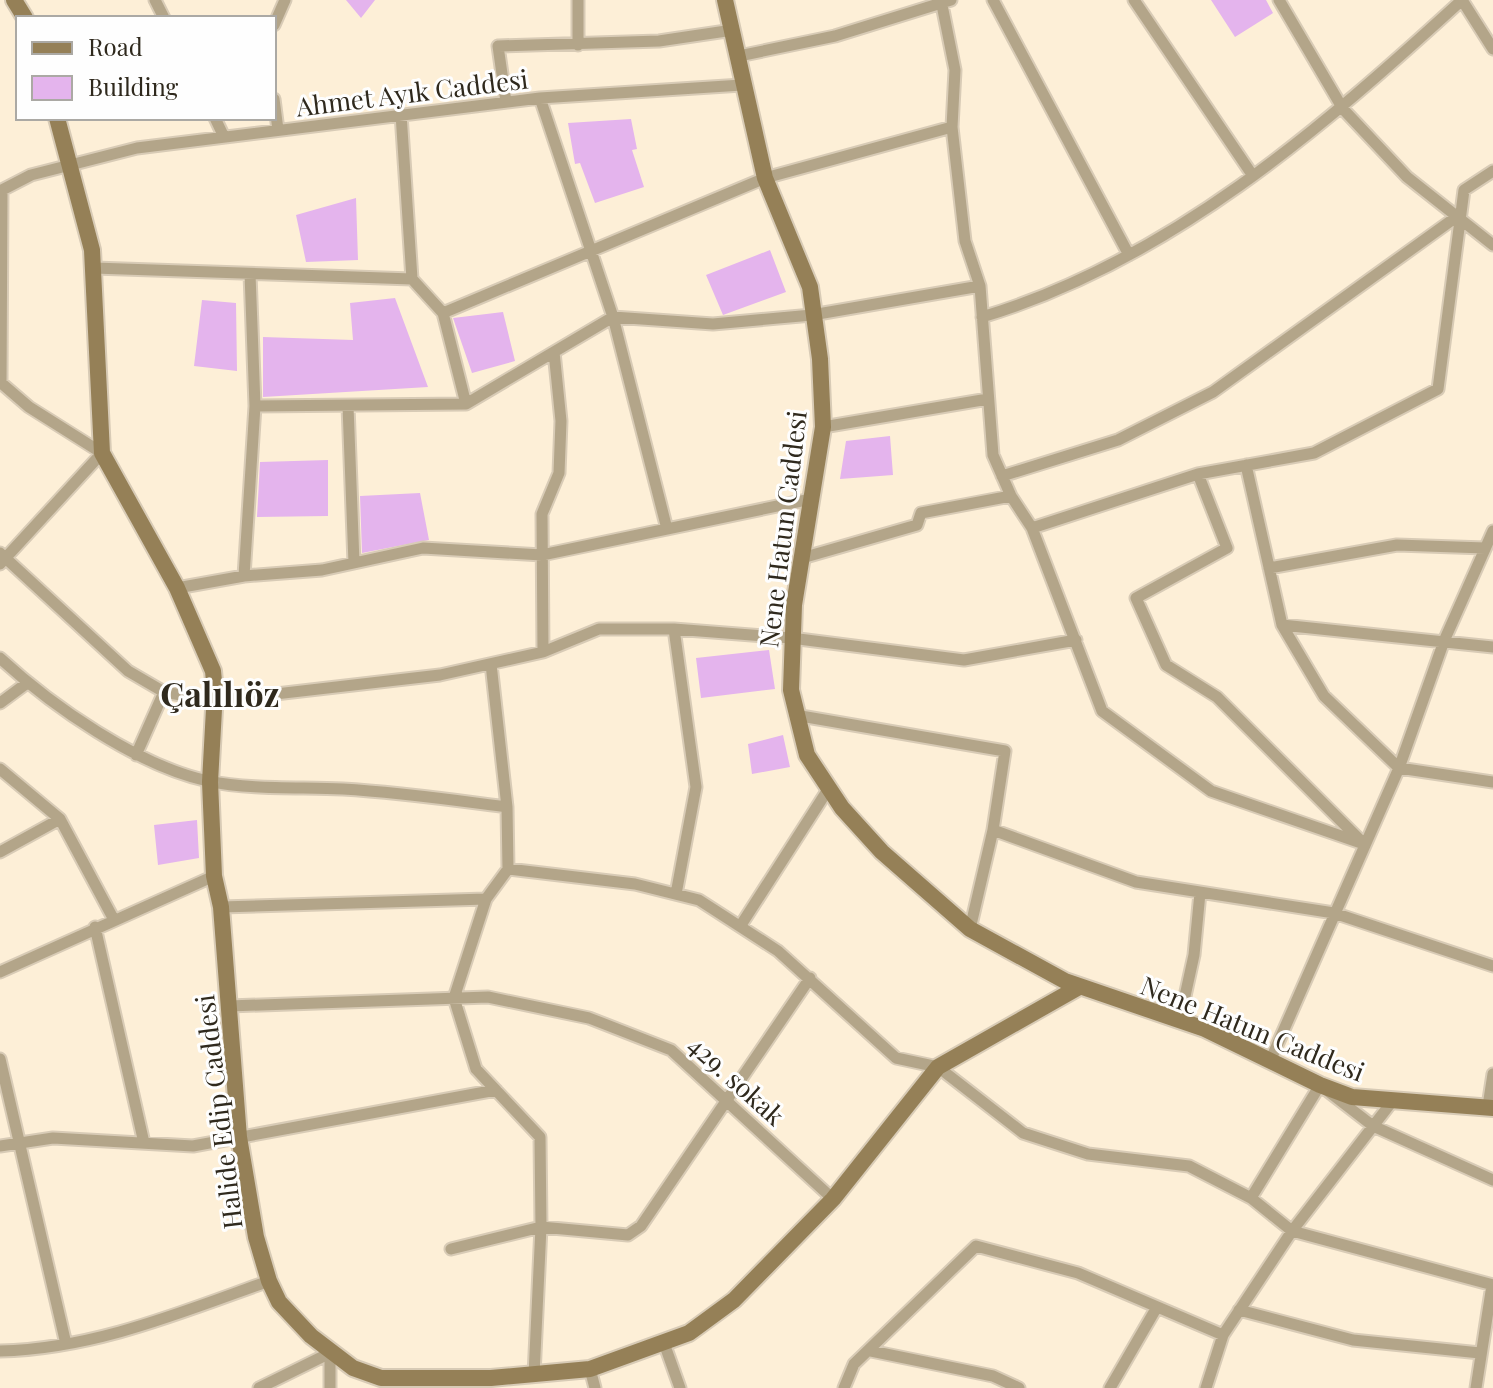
<svg xmlns="http://www.w3.org/2000/svg" width="1493" height="1388" viewBox="0 0 1493 1388" font-family="'Playfair Display',serif">
<style>
.building{fill:#e4b4ed}
.lines{fill:none;stroke-linecap:round;stroke-linejoin:round}
.street-casing{stroke:#d8cbb6;stroke-width:15}
.secondary-casing{stroke:#d8cbb6;stroke-width:20}
.street{stroke:#b3a589;stroke-width:11}
.secondary{stroke:#958057;stroke-width:16}
.labels{text-anchor:middle;dominant-baseline:central;stroke-width:6;stroke-linejoin:round;paint-order:stroke}
.street-label{font-size:26px;fill:#2f291d;stroke:#fefefe}
.district-label{font-size:34px;font-weight:bold;fill:#2f291d;stroke:#fefefe}
</style>
<rect width="100%" height="100%" fill="#fdefd7"/>
<path class="building" d="M346,0h29l-14,18z
M1211,0h55l7,13 -38,24z
M631,119l6,30 -5,1 12,37 -49,16 -15,-40 -5,1 -7,-41z
M356,198l2,62 -52,2 -10,-47z
M770,250l16,42 -63,23 -17,-40z
M395,298l33,89 -165,10v-60l90,3 -3,-37z
M202,300l34,3 1,68 -43,-5z
M503,312l12,49 -43,12 -19,-55z
M890,436l3,39 -53,4 6,-38z
M328,460v56l-71,1 3,-55z
M420,493l9,47 -67,13 -2,-57z
M769,650l6,39 -74,9 -5,-40z
M783,735l7,32 -38,7 -4,-30z
M197,820l2,38 -41,7 -4,-40z"/>
<g class="lines">
<defs>
<path id="street" d="M155,0l9,18
M941,0l14,70 -3,57 13,114 15,45 13,169 18,41 21,32 70,183 109,80 153,53
M993,0l136,255
M1134,0l119,176
M1279,0l64,109 64,68 86,68
M1462,0l31,49
M274,25l11,-25
M578,45v-45
M739,56l96,-20 116,-36
M540,98l73,219 54,212
M274,99l4,31
M506,102l-8,-56 161,-5 74,-11
M401,114l11,165
M215,118l9,19
M0,191l31,-16 106,-27 403,-50 202,-13
M94,268l318,11 31,34 23,91
M443,313l322,-135 187,-51
M982,317c187,-56 339,-188 480,-317
M0,382l29,25 73,46 -102,111
M1,383l1,-192
M255,406l211,-2 147,-87 100,7 99,-9 168,-29
M348,406l6,157
M823,427l165,-28
M1246,465l36,160 42,71 75,72 94,14
M1198,474l29,74 -91,50 30,67 51,32 143,143
M1002,476l116,-36 95,-48 246,-177
M1032,528l166,-54 116,-21 124,-64 26,-199 29,-19
M0,553l128,118 36,21
M802,558l115,-33 4,-12 90,-17
M1269,568l128,-23 88,3
M244,576l11,-170 -5,-132
M177,588l67,-12 78,-6 101,-22 119,7 269,-56
M1282,625l211,22
M674,629l22,158 -20,107
M543,652l-1,-138 17,-41 2,-52 -7,-69
M0,658c52,48 138,108 208,123 43,9 92,6 135,8 55,3 110,11 164,18
M491,664l16,143 1,62 -22,30 -32,99 22,71 64,68 1,90 -7,148
M0,703l27,-20
M795,715l210,36 -12,79 -23,99
M136,755l28,-63 51,9 225,-26 103,-23 56,-23h75l117,9 173,22 112,-20
M0,769l60,50 53,99
M993,830l143,52 198,31 159,53
M0,852l60,-33
M508,869l127,15 64,16 79,51 118,107 42,9 85,66 65,21 101,12 62,32 41,33 201,54
M221,907l265,-8
M741,925l88,-137
M95,927l49,216
M0,972l214,-96
M229,1006l259,-9 101,21 82,32 162,149
M1180,1019l14,-64 6,-62
M0,1059l66,285
M1271,1059l128,-291 45,-127 49,-110
M1488,1106l5,-32
M0,1146l53,-8 140,8 303,-56
M1251,1198l69,-113 53,41 120,54
M451,1249l90,-22 87,8 13,-9 169,-248
M1239,1310l114,30 127,13
M664,1343l16,45
M0,1351c94,-2 182,-39 269,-70
M871,1351l122,25 26,12
M590,1369l5,19
M259,1388l71,-35v35
M844,1388l10,-24 122,-118 102,27 145,62
M1110,1388l47,-81
M1206,1388l17,-53 69,-104 99,-128
M1476,1388l16,-103"/>
<path id="secondary" d="M14,0l11,18
M725,0l40,178 45,109 10,72 3,68 -29,178 -3,85 16,65 35,53 40,44 88,77 95,52 140,48 115,56 32,12 141,11
M57,118l35,132 10,203 75,135 36,83 2,20 -5,91 4,94 7,31 18,230 17,100 13,44 10,21 32,34 42,32 28,10h110l99,-9 99,-36 45,-33 99,-101 105,-132 141,-80"/>
</defs>
<use href="#street" class="street-casing"/>
<use href="#secondary" class="secondary-casing"/>
<use href="#street" class="street"/>
<use href="#secondary" class="secondary"/>
</g>
<g class="labels">
<g class="street-label">
<text transform="translate(412 92) rotate(-7)">Ahmet Ayık Caddesi</text>
<text transform="translate(782 529) rotate(-83)">Nene Hatun Caddesi</text>
<text transform="translate(1253 1028) rotate(22)">Nene Hatun Caddesi</text>
<text transform="translate(737 1080) rotate(42)">429. sokak</text>
<text transform="translate(218 1112) rotate(-97)">Halide Edip Caddesi</text>
</g>
<g class="district-label">
<text x="220" y="693">Çalılıöz</text>
</g>
</g>
<rect x="16" y="16" width="260" height="104" fill="#fefefe" stroke="#aba9a4" stroke-width="2"/>
<rect x="32" y="42" width="40" height="12" fill="#958057" stroke="#aba9a4" stroke-width="2"/>
<text x="88" y="56" font-size="24" fill="#2f291d">Road</text>
<rect x="32" y="76" width="40" height="24" fill="#e4b4ed" stroke="#aba9a4" stroke-width="2"/>
<text x="88" y="96" font-size="24" fill="#2f291d">Building</text>
</svg>
